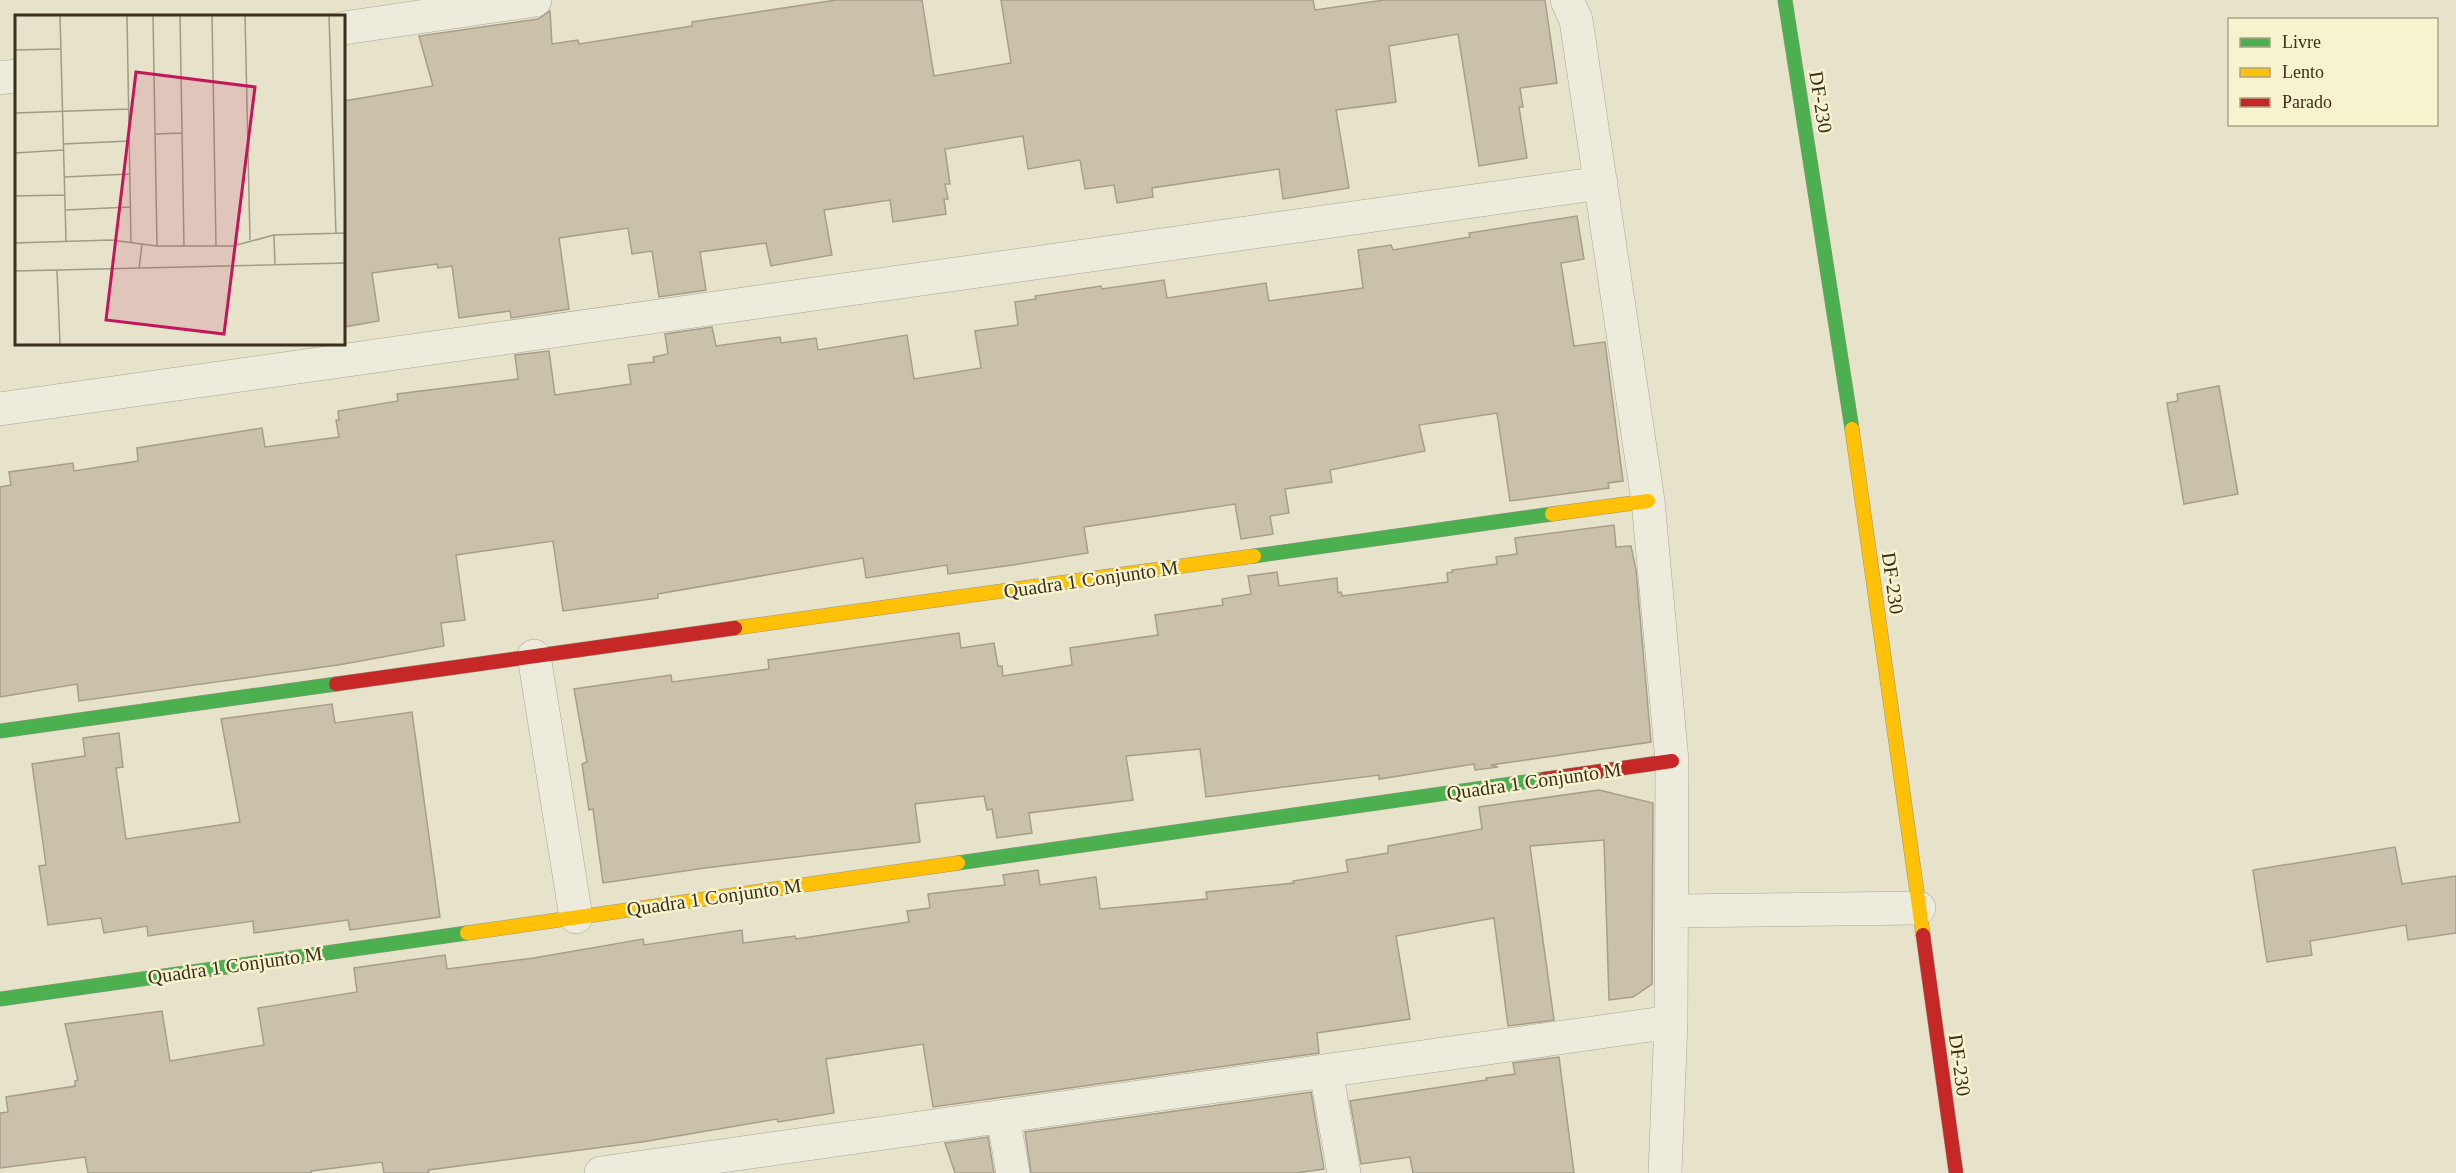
<svg xmlns="http://www.w3.org/2000/svg" width="2456" height="1173" viewBox="0 0 2456 1173" font-family="Georgia,serif">
<style>
.building{fill:#cac1ab;stroke:#a69e89;stroke-width:1.5}
.lines{fill:none;stroke-linecap:round;stroke-linejoin:round}
.street-casing{stroke:#aba694;stroke-width:34}
.fast-casing{stroke:#9a9584;stroke-width:15}
.slow-casing{stroke:#9a9584;stroke-width:15}
.jam-casing{stroke:#9a9584;stroke-width:15}
.street{stroke:#edebdc;stroke-width:33}
.fast{stroke:#4caf50;stroke-width:14}
.slow{stroke:#ffc107;stroke-width:14}
.jam{stroke:#c62828;stroke-width:14}
.labels{text-anchor:middle;dominant-baseline:central;stroke-width:5;stroke-linejoin:round;paint-order:stroke}
.street-label{font-size:20px;fill:#392f1b;stroke:#f8f3cf}
.inset-road{fill:none;stroke:#a19b84;stroke-width:1.5}
.view{fill:#c2185b;fill-opacity:0.15;stroke:#c2185b;stroke-width:3}
.inset-edge{fill:none;stroke:#392f1b;stroke-width:3}
</style>
<rect width="100%" height="100%" fill="#e6e3ca"/>
<path class="building" d="M836,0h86l12,76 77,-13 -10,-63h312l2,10 69,-10h161l12,83 -37,5 3,19h-4l8,51 -48,8 -21,-132 -69,12 7,56 -60,8 13,78 -66,11 -4,-30 -127,19 1,9 -36,6 -3,-18 -29,4 -5,-29 -52,9 -5,-33 -78,13 5,35h-5l3,15h-4l2,15 -53,8 -3,-22 -66,10 8,45 -61,11 -5,-23 -66,9 6,38 -47,7 -7,-46 -20,3 -4,-26 -69,10 10,71 -58,9 -1,-7 -51,7 -7,-52 -14,2 -1,-4 -65,9 7,48 -35,6v-226l89,-15 -14,-50 119,-17 12,-8 2,33 26,-4 1,4 113,-18v-4z
M1577,216l7,43 -23,4 13,83 31,-4 18,139 -15,2 1,5 -99,13 -13,-88 -78,12 6,26 -95,19 2,12 -47,7 4,24 -19,3 3,18 -32,5 -6,-35 -151,23 4,26 -69,11 -71,10 -1,-9 -81,13 -3,-20 -205,36v4l-95,13 -10,-70 -97,14 9,65 -24,3 3,23 -106,19 -259,36 -2,-17 -77,13v-210l11,-2 -2,-13 64,-9 1,8 64,-10 -1,-13 125,-20 3,19 74,-10 -3,-17h3l-1,-9 60,-10 -1,-7 121,-15 -3,-24 34,-4 6,44 76,-11 -3,-19 26,-3 -1,-5 15,-3 -3,-20 47,-7 4,19 64,-9 1,6 35,-5 2,12 89,-15 7,44 67,-11 -6,-37 43,-6 -3,-23 21,-3 -1,-3 66,-10 1,3 62,-9 3,18 99,-15 3,18 94,-13 -5,-38 33,-5 2,5 77,-13 -1,-4z
M2219,386l19,108 -54,10 -17,-101 11,-2 -1,-7z
M1614,525l2,22 15,-1 5,24 15,172 -160,23 7,2 -23,3 -1,-6 -95,15v-4l-173,22 -6,-48 -74,7 7,44 -104,13 3,20 -35,5 -5,-29 -5,1 -3,-14 -69,8 5,38 -215,26 -102,15 -10,-74 -4,1 -7,-46 5,-2 -13,-73 97,-14 1,7 97,-13 -1,-9 191,-27 2,15 33,-5 4,23h4l1,10 69,-11 -2,-17 88,-13 -3,-20 68,-10 -1,-6 29,-5 -3,-18 29,-4 2,14 58,-8 1,15 3,-1 1,4 106,-14 -1,-9 6,-1 -1,-2 45,-6 -1,-7 21,-3 -2,-16z
M332,704l3,19 77,-11 28,205 -90,13 -2,-10 -94,13 -1,-12 -105,15 -1,-10 -43,7 -3,-15 -53,7 -9,-59 7,-1 -14,-101 53,-8 -2,-18 36,-5 4,34 -7,1 10,71 114,-17 -19,-103z
M1599,790l54,13 -1,181 -19,13 -24,3 -5,-160 -74,6 24,174 -46,6 -14,-108 -98,18 14,83 -93,14 2,20 -386,54 -10,-63 -97,15 8,54 -56,9 -1,-3 -135,23 -214,28 1,3h-45l-2,-11 -71,9v2h-223l-3,-16 -85,11v-55l8,-1 -2,-15 69,-11v-5l3,-1 -13,-56 97,-13 8,50 94,-16 -6,-37 99,-16 -3,-24 91,-13 2,14 87,-11 109,-19 1,6 98,-15 1,13 52,-7 1,3 113,-17 -2,-11 23,-3 -2,-14 77,-9 -2,-10 35,-5 2,15 56,-8 4,32 107,-10 -1,-7 88,-9 -1,-2 55,-9 -2,-12 42,-7v-7l94,-17 -3,-22z
M2395,847l7,37 54,-8v57l-48,7 -2,-15 -96,16 2,14 -45,7 -14,-92z
M1559,1057l15,116h-161l-3,-16 -49,7 -11,-63 137,-21 -1,-2 29,-4 -2,-11z
M1311,1092l13,77 -28,4h-265l-6,-41z
M988,1137l6,36h-39l-10,-30z"/>
<g class="lines">
<defs>
<path id="street" d="M1567,0l9,20 72,481 24,260 -1,261 -6,151
M344,28l191,-28
M0,78l16,-2
M0,409l1601,-226
M534,656l42,261
M1671,911l248,-3
M1326,1071l18,102
M1003,1117l10,56
M601,1173l1070,-151"/>
<path id="fast" d="M1785,0l67,429
M1254,556l298,-42
M0,731l336,-47
M958,863l587,-84
M0,999l467,-66"/>
<path id="slow" d="M1852,429l71,506
M1552,514l96,-13
M735,628l519,-72
M467,933l491,-70"/>
<path id="jam" d="M336,684l399,-56
M1545,779l127,-18
M1923,935l33,238"/>
</defs>
<use href="#street" class="street-casing"/>
<use href="#fast" class="fast-casing"/>
<use href="#slow" class="slow-casing"/>
<use href="#jam" class="jam-casing"/>
<use href="#street" class="street"/>
<use href="#fast" class="fast"/>
<use href="#slow" class="slow"/>
<use href="#jam" class="jam"/>
</g>
<g class="labels">
<g class="street-label">
<text transform="translate(1821 102) rotate(81)">DF-230</text>
<text transform="translate(1091 579) rotate(-8)">Quadra 1 Conjunto M</text>
<text transform="translate(1893 583) rotate(82)">DF-230</text>
<text transform="translate(1534 781) rotate(-8)">Quadra 1 Conjunto M</text>
<text transform="translate(714 897) rotate(-8)">Quadra 1 Conjunto M</text>
<text transform="translate(235 965) rotate(-8)">Quadra 1 Conjunto M</text>
<text transform="translate(1960 1065) rotate(82)">DF-230</text>
</g>
</g>
<g transform="translate(15 15)">
<rect width="330" height="330" fill="#e6e3ca"/>
<path class="inset-road" d="M45,1l6,225M112,1l4,227M138,1l4,230M165,1l4,231M197,1l4,230M230,1l5,224M314,1l7,218M0,35l45,-1M0,98l114,-4M140,119l27,-1M48,129l66,-3M0,138l48,-3M49,162l66,-3M0,181l50,-1M50,195l65,-3M259,220l1,30M0,228l96,-3 46,6h76l41,-11 71,-2M124,254l3,-25M42,255l3,74M0,256l330,-8"/>
<path class="view" d="M121,57l119,15 -31,247 -118,-14z"/>
<rect width="330" height="330" class="inset-edge"/>
</g>
<rect x="2228" y="18" width="210" height="108" fill="#f8f3cf" stroke="#aca587" stroke-width="1.5"/>
<rect x="2240" y="38" width="30" height="9" fill="#4caf50" stroke="#aca587" stroke-width="1.5"/>
<text x="2282" y="48" font-size="18" fill="#392f1b">Livre</text>
<rect x="2240" y="68" width="30" height="9" fill="#ffc107" stroke="#aca587" stroke-width="1.5"/>
<text x="2282" y="78" font-size="18" fill="#392f1b">Lento</text>
<rect x="2240" y="98" width="30" height="9" fill="#c62828" stroke="#aca587" stroke-width="1.5"/>
<text x="2282" y="108" font-size="18" fill="#392f1b">Parado</text>
</svg>
